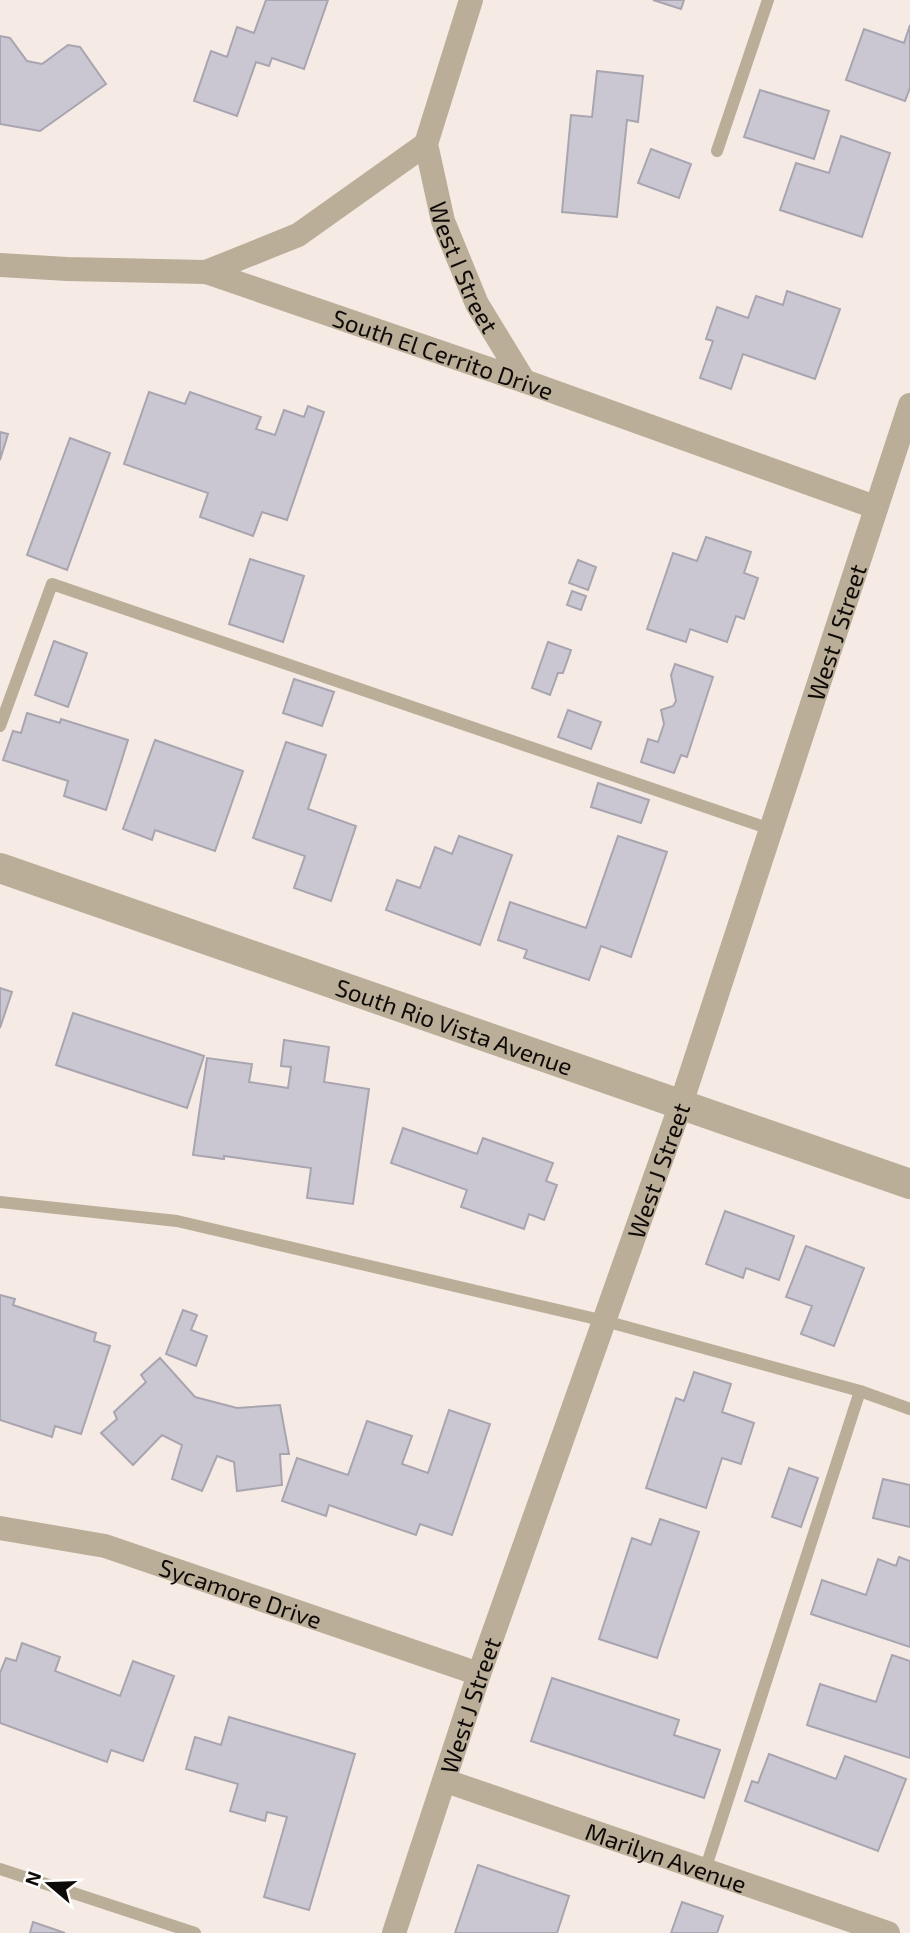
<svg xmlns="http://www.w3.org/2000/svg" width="910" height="1933" viewBox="0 0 910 1933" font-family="'Exo 2',sans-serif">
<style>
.building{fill:#cac7d2;stroke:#a8a5b0;stroke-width:2}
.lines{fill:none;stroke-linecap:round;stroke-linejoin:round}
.service{stroke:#bbae98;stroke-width:12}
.minor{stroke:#bbae98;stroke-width:24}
.tertiary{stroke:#bbae98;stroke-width:30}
.labels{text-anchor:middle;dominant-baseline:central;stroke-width:5;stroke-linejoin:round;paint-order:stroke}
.street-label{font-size:24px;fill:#0e0a08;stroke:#fff}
</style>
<rect width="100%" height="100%" fill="#f6ebe4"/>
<path class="building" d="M266,0h62l-24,69 -32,-11 -3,8 -13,-4 -19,54 -43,-15 17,-50 16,6 10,-30 17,6z
M653,0h31l-3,9z
M910,25v63l-5,13 -59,-21 18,-51 40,14z
M0,36l10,2 17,23 15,3 26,-19 12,2 26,37 -66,47 -40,-7z
M597,71l46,5 -5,46 -11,-2 -10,97 -55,-5 9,-97 21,2z
M760,90l69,21 -15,48 -70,-22z
M841,136l49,17 -28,84 -82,-27 16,-47 33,10z
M651,149l40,15 -12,34 -41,-15z
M787,291l53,18 -25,70 -72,-25 -12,35 -31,-11 13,-37 -7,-2 11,-32 31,11 8,-22 27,9z
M149,392l36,12 5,-12 71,25 -5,12 19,6 9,-25 20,7 4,-11 16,6 -37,108 -25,-8 -9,24 -53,-19 8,-24 -84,-29z
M0,432l8,2 -8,26z
M70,438l40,15 -43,117 -40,-15z
M706,537l45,15 -7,21 14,5 -14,41 -8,-3 -9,26 -37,-13 -4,13 -39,-13 26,-76 24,8z
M250,559l54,17 -21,66 -54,-18z
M578,560l18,7 -8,23 -19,-7z
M572,591l14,5 -5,14 -14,-5z
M54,641l33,12 -19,54 -33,-12z
M548,642l23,8 -8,23h-5l-8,22 -18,-7z
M675,664l38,13 -26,80 -6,-2 -7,18 -33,-11 7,-23 10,3 6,-18 -3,-14 12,-4 3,-5 -5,-26z
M294,679l40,13 -12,34 -39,-13z
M568,710l33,12 -10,27 -33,-12z
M27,713l33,10 1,-4 67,21 -22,70 -42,-14 4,-15 -65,-21 10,-29 8,2z
M155,740l88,31 -28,80 -60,-21 -3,10 -29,-11z
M286,742l40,13 -18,54 48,17 -25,75 -37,-13 11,-32 -52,-18z
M598,783l51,17 -8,23 -50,-16z
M459,836l53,19 -32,90 -94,-35 11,-30 23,8 15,-41 17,7z
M618,836l49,16 -36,105 -30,-11 -12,34 -65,-22 3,-8 -29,-10 12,-38 76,26z
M0,988l12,4 -12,36z
M73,1013l131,43 -17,52 -131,-43z
M284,1040l45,7 -5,35 45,7 -16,115 -46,-6 4,-30 -87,-12v3l-31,-4 14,-97 45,6 -3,18 39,6 3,-21 -10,-1z
M403,1128l74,26 6,-16 70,25 -7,18 11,4 -13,35 -15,-6 -5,15 -63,-22 6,-17 -76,-27z
M725,1211l69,25 -15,44 -33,-12 -3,10 -37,-14z
M806,1246l58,22 -30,78 -33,-12 11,-28 -26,-9z
M0,1295l15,4 -2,6 83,28 -2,8 16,5 -29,88 -26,-8 -3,11 -52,-17z
M183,1310l14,5 -6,15 16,6 -11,30 -30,-12z
M160,1358l35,39 42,11 43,-3 9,49h-9l2,31 -45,6 -3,-29 -17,-6 -15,35 -30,-12 10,-34 -20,-10 -29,30 -32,-32 16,-14 -3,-7 32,-30 -5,-7z
M694,1372l37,12 -9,28 32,11 -13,41 -19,-6 -16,50 -60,-20 30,-90 8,3z
M449,1410l41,14 -38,111 -32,-11 -4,11 -87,-30 -3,11 -44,-15 15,-43 51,17 19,-54 45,15 -10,28 26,9z
M789,1468l29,10 -17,49 -29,-10z
M883,1479l27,6v42l-37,-9z
M660,1519l39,13 -42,126 -58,-19 33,-101 19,7z
M899,1557l11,4v86l-99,-33 11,-34 44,15 12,-36 18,7z
M22,1643l38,14 -5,14 65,25 13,-35 41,15 -31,85 -32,-11 -4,12 -107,-39v-50l6,-15 10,3z
M892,1655l18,6v97l-103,-33 13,-41 56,18z
M552,1678l127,42 -5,15 46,15 -16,48 -173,-57z
M229,1717l126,37 -46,156 -45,-13 23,-80 -20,-5 -2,9 -35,-10 8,-27 -52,-15 9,-32 26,8z
M769,1754l67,25 9,-23 61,23 -28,72 -133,-50 7,-20 6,2z
M478,1865l91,31 -12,37h-102z
M682,1902l41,14 -6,17h-46z
M33,1922l32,11h-35z"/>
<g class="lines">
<path class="service" d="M717,151l51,-151
M0,726l52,-142 718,245
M0,1202l177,19 428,100 255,70 50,18
M0,1869l195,64
M705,1870l155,-479"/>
<g class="minor">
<path id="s1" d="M471,0l-45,144 17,77 34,83 47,77"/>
<path id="s2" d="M0,265l67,4 139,3 318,109 351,126"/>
<path d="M206,272l92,-37 128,-91"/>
<path id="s3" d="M0,1528l105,18 374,128"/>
<path id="s4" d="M446,1781l442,152"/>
<path id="s5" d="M394,1933l85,-259 202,-570 229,-699"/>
</g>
<path class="tertiary" id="s6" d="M0,868l910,316"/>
</g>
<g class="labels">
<g class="street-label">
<text stroke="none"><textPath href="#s1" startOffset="280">West I Street</textPath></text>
<text stroke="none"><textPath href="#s2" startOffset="457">South El Cerrito Drive</textPath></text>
<text stroke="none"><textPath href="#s5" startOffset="1374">West J Street</textPath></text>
<text stroke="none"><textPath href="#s6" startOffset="481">South Rio Vista Avenue</textPath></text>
<text stroke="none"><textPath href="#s5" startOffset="807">West J Street</textPath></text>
<text stroke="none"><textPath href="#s3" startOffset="250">Sycamore Drive</textPath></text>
<text stroke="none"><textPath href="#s5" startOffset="240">West J Street</textPath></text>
<text stroke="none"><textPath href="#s4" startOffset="233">Marilyn Avenue</textPath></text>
</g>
</g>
<g transform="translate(49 1884) rotate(289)" stroke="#ffffff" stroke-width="5" paint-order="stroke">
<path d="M0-5L12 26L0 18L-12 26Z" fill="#0e0a08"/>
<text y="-10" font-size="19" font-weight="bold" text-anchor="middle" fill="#0e0a08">N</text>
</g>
</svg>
